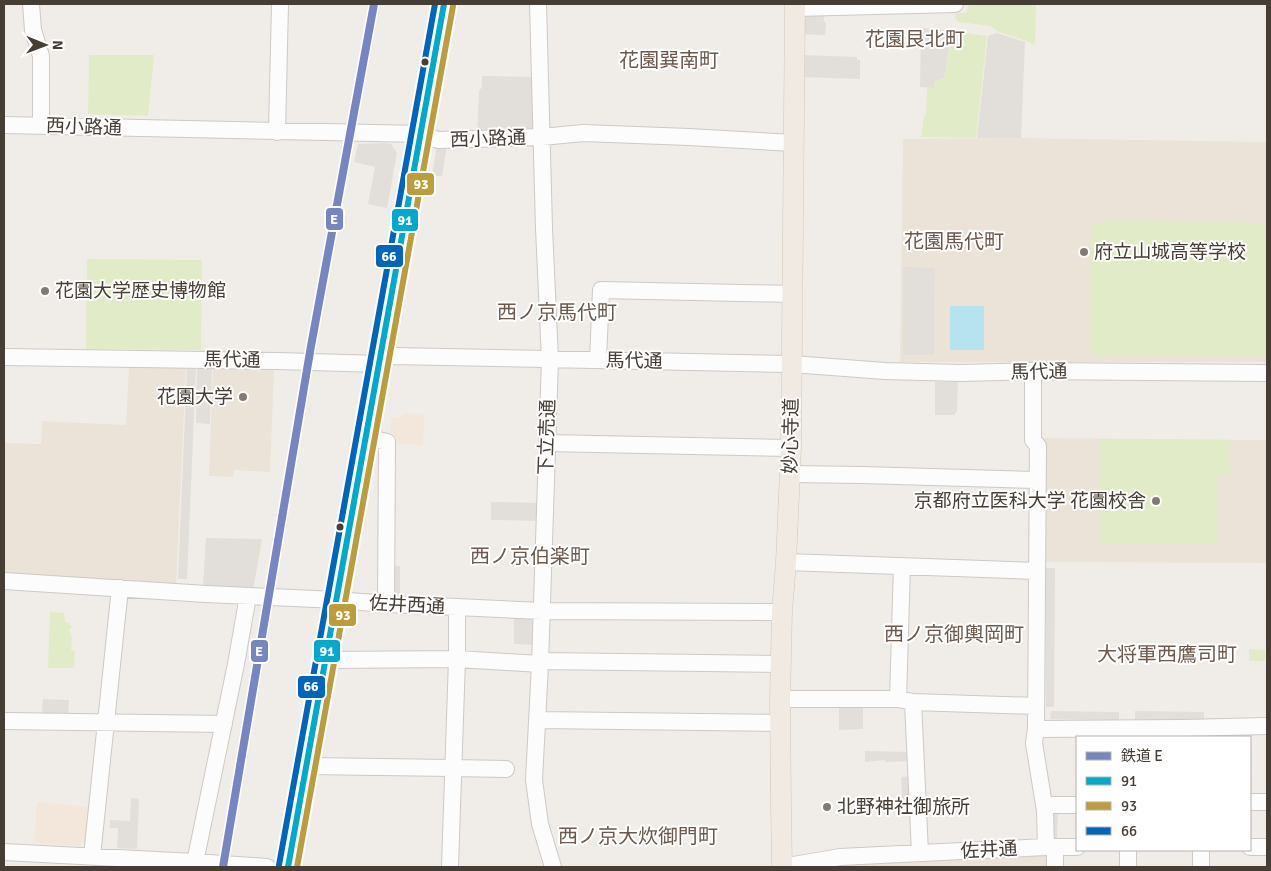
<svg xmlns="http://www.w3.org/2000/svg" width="1271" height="871" viewBox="0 0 1271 871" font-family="Signika,'Noto Sans JP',sans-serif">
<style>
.commercial{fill:#f3e6db}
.education{fill:#ebe3d8}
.green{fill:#e2ebc8}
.parking{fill:#e2deda}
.water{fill:#b7e2f0}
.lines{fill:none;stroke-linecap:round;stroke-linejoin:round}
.minor-casing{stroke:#cdc9c5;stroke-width:18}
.major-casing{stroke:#d3c6b6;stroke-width:21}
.minor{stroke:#fdfcfc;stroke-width:16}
.major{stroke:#f1eae3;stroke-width:20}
.bus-1-casing{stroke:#fff;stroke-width:10}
.bus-2-casing{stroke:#fff;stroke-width:10}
.bus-3-casing{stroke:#fff;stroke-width:10}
.bus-1{stroke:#00a9ce;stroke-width:6}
.bus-2{stroke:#bc9c3b;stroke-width:6}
.bus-3{stroke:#0065bd;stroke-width:6}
.rail-1-casing{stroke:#fff;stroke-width:11}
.rail-1{stroke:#7785c2;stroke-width:8}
.bus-dot{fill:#463d35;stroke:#fff;stroke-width:2}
.poi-dot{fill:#827b74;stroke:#fff;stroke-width:2}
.labels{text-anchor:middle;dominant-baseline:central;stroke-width:4;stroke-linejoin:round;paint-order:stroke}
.street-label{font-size:19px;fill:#463d35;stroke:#fff}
.poi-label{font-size:19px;fill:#463d35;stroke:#fff;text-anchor:start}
.neighbourhood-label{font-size:20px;fill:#6a594c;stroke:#fff}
.line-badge{stroke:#fff;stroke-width:2}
.badge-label{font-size:14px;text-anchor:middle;font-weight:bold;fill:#fff}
</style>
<rect width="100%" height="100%" fill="#f0ede9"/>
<path class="commercial" d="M404,413h18l2,1 -1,31 -33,-2 1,-25h9z
M37,802l54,5 -4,32 -7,7 -46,-3z"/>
<path class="education" d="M1022,138l245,4v220h-367l3,-223z
M129,365l57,3 -10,217 -172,-9v-133l37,1 1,-23 84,4z
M213,368l61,2 -4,102 -36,-2 -1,7 -24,-1z
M1043,438l224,2v123l-223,-1z
M1048,854l1,13h-208v-5z"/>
<path class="green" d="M969,4h67l-1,41 -9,-4 -29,-10 -6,-5 -33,-4 -3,-4 1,-5h10z
M953,31l34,5 -11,102 -55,-1 3,-22 2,-1 1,-26h7v-7l10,-3z
M89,55h65l-6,61 -60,-2z
M1110,219l157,4v133h-170l-8,-4 2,-127z
M87,259l115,1 -1,90 -115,-1z
M1099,439l131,1 -1,35 -11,1 -1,67 -118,1z
M50,612l14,1 1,9 4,1 3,4 -3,3 3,7 -1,13 4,1 -1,16 -2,1h-24z
M1249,649l16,1v11h-16z"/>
<path class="parking" d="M800,15l24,1v5l2,2 -1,12 -26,-1z
M921,28l31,3 -8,47 -10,3v7l-14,-1z
M997,33l28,9 -4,96h-44l11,-102z
M802,55l55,2v3h3v19l-59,-2z
M482,76l54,1 2,57 -61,1 2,-44 3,-4z
M384,143l7,1 6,9 -10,55 -19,-4 7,-37 -21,-5 4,-18z
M437,145h10l-5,31h-10z
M903,267l32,1 -1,87h-31z
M201,366h11l-2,58 -14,-1 1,-53z
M187,369h9l-9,210h-9z
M935,382h23l-1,29 -3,4h-19z
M491,502l52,1 -1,18 -51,-1z
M206,538l56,1 -9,51 -50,-3z
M390,566h10v32l-10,-1z
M1046,568h9l-1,139h-8z
M514,616l24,2 -1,27 -23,-1z
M43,699l26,1 -1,16 -26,-2z
M839,702l24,1v26l-24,1z
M1051,711l68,1v8l-69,-1z
M1135,711l69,1v8l-69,-1z
M865,751l45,1v9l-25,1v-2l-20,2z
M912,776l2,39 -11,1 -2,-39z
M131,798l8,1 -2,50 -20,-1 1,-20h-8v-8l20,1z
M1050,810h8l-1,29h-7z"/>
<path class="water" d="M950,306h34v44h-34z"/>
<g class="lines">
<defs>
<path id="minor" d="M31,4l2,26 8,26v69
M538,4l6,224 6,131 -10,305 -6,116 6,44 13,43
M795,8l160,-4
M4,125l417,9 17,6 104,-3 41,-4 106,4 104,6
M277,132l3,-128
M4,357l273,4 103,3 6,-6 7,-2 399,8 93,7 76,2 72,-2 234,2
M598,360l3,-70 192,4
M1033,371v69l5,6 -2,283 -2,14 11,68 1,36
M365,437l22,5 -1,162
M547,443l244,5
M790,474l72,1 175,5
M786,562l251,9
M4,581l202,13 131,6 49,4 71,3 85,4 240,1
M326,660l131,-1 83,5
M540,661l241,3
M780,699h118l15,3 123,4
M898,699l4,-133
M913,702l7,151
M538,720l242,3
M4,721l220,3
M1036,729l147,-1 84,-2
M307,766l146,2 53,1
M1250,802h17
M1044,805h33
M1055,847v20
M1250,847h17
M4,852l190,10 73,5
M92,856l28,-268
M194,867l42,-203 12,-68
M450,867l7,-208v-52
M782,867l58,-10 206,-10h31
M1128,867v-17
M1201,867v-17"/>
<path id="major" d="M288,867l156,-863
M782,867l-1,-62 -1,-106 2,-87 4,-50 5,-114 4,-444"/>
</defs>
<use href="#minor" class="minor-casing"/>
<use href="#major" class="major-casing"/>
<use href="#minor" class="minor"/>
<use href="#major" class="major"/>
<defs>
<path id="bus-1" d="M288,867l156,-863"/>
<path id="bus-2" d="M297,867l156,-861"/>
<path id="bus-3" d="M279,865l156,-861"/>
</defs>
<use href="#bus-1" class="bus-1-casing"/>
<use href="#bus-2" class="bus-2-casing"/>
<use href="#bus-3" class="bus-3-casing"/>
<use href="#bus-1" class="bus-1"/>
<use href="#bus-2" class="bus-2"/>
<use href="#bus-3" class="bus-3"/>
<defs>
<path id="rail-1" d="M223,867l88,-521 63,-342"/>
</defs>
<use href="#rail-1" class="rail-1-casing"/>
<use href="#rail-1" class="rail-1"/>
</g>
<g class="bus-dot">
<circle cx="425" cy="62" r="4.5"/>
<circle cx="340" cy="527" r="4.5"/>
</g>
<g class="poi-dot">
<circle cx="1084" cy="252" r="5"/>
<circle cx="45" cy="291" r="5"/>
<circle cx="243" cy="397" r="5"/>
<circle cx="1156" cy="501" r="5"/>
<circle cx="827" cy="807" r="5"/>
</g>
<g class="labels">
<g class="street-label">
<text transform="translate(84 127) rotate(2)">西小路通</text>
<text transform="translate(488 139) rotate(-2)">西小路通</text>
<text transform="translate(232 360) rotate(1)">馬代通</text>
<text transform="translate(634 361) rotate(1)">馬代通</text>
<text transform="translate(1039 372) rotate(-1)">馬代通</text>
<text transform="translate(791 436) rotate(-89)">妙心寺道</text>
<text transform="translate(547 437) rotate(-88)">下立売通</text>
<text transform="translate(407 605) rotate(3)">佐井西通</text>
<text transform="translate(989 850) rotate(-3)">佐井通</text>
</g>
<g class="poi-label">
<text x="1094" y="252">府立山城高等学校</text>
<text x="55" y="291">花園大学歴史博物館</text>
<text x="233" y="397" text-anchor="end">花園大学</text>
<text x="1146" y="501" text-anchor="end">京都府立医科大学 花園校舎</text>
<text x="837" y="807">北野神社御旅所</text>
</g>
<g class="neighbourhood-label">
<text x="915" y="39">花園艮北町</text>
<text x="669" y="60">花園巽南町</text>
<text x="954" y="241">花園馬代町</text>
<text x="557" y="312">西ノ京馬代町</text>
<text x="530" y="556">西ノ京伯楽町</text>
<text x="954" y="634">西ノ京御輿岡町</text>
<text x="1167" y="654">大将軍西鷹司町</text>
<text x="638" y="836">西ノ京大炊御門町</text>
</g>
</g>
<g class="line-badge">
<rect x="406" y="172" width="29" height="24" rx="5" fill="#bc9c3b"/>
<rect x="325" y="207" width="19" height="24" rx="5" fill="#7785c2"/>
<rect x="391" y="208" width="28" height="24" rx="5" fill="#00a9ce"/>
<rect x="375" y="244" width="29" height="24" rx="5" fill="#0065bd"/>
<rect x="328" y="603" width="29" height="24" rx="5" fill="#bc9c3b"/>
<rect x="250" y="639" width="19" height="24" rx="5" fill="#7785c2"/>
<rect x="313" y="639" width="28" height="24" rx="5" fill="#00a9ce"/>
<rect x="297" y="675" width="29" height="24" rx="5" fill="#0065bd"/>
</g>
<g class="badge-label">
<text x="421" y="189">93</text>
<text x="334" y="224">E</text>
<text x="405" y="225">91</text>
<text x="389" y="261">66</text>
<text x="343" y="620">93</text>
<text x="259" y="656">E</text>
<text x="327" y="656">91</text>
<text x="311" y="691">66</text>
</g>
<rect width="1271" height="871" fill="none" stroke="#463d35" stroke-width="10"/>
<rect x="1076" y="736" width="175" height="115" fill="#ffffff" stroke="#b5b1ae"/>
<rect x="1086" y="752" width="25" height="8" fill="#7785c2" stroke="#b5b1ae"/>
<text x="1121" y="761" font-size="15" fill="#463d35">鉄道 E</text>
<rect x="1086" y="777" width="25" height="8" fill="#00a9ce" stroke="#b5b1ae"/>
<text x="1121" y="786" font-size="15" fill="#463d35">91</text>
<rect x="1086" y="802" width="25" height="8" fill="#bc9c3b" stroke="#b5b1ae"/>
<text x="1121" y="811" font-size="15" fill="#463d35">93</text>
<rect x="1086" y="827" width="25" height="8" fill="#0065bd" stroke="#b5b1ae"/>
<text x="1121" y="836" font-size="15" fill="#463d35">66</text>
<g transform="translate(45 45) rotate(91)" stroke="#ffffff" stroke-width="4" paint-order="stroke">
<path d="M0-4L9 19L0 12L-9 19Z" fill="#463d35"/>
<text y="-8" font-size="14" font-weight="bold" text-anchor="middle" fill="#463d35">N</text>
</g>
</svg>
